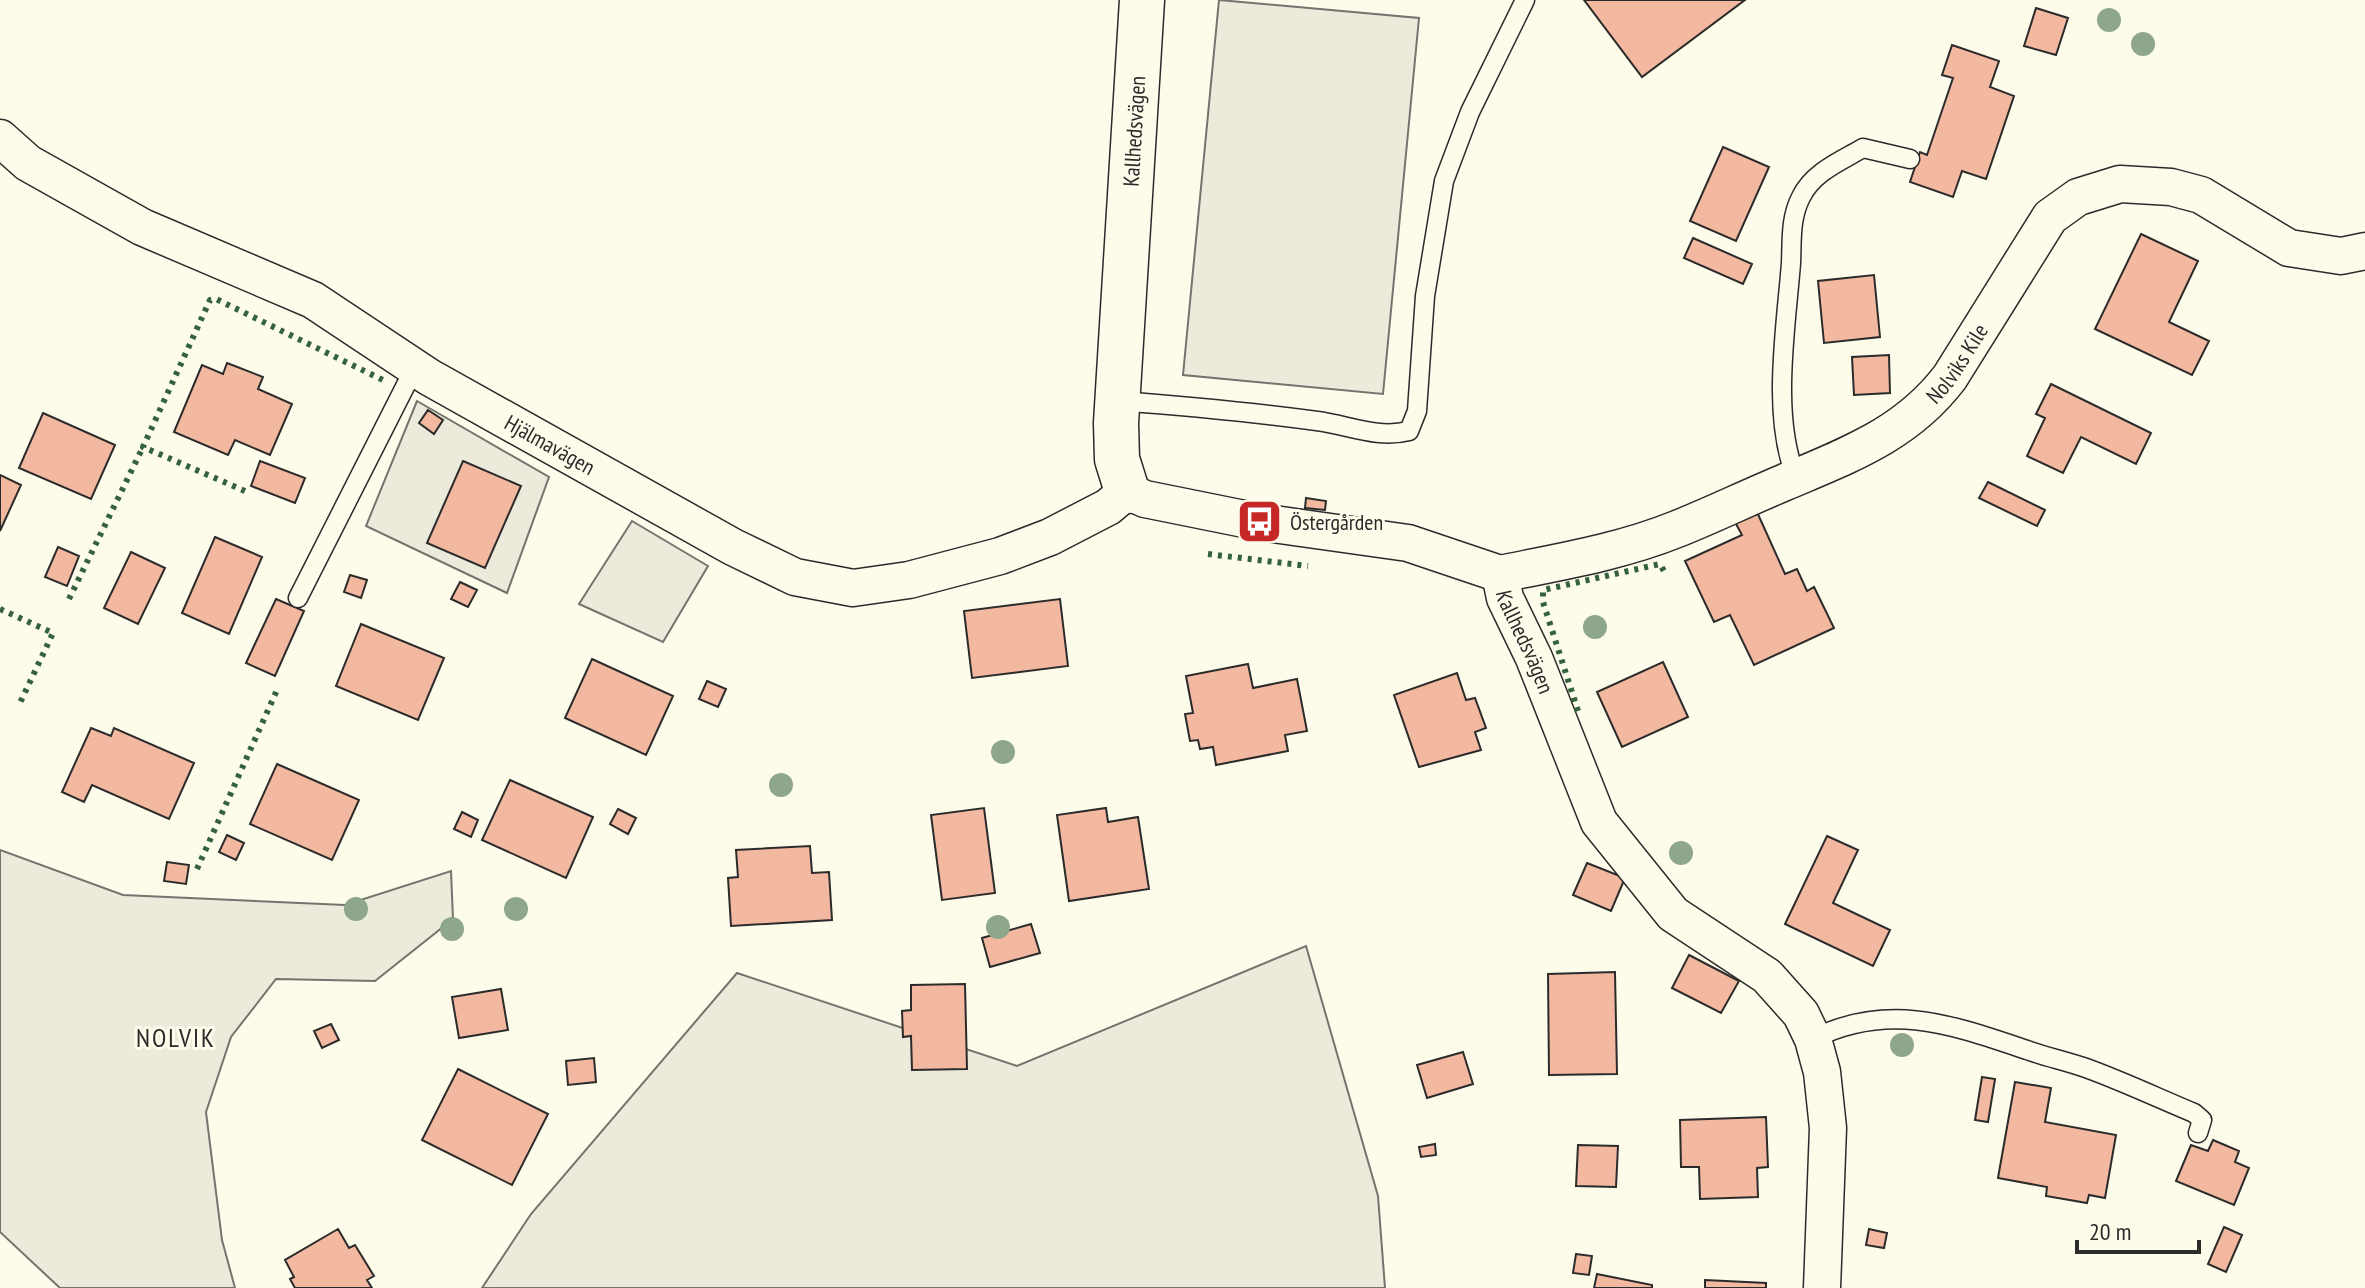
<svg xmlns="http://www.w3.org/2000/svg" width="2365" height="1288" viewBox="0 0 2365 1288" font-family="'PT Sans Narrow',sans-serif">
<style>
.green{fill:#ecebdb;stroke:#74746e;stroke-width:2}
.parking{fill:#eceadb;stroke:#74746e;stroke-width:2}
.building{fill:#f2b8a0;stroke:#2b2b2b;stroke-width:2}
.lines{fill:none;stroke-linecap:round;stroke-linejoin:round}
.service-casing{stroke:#2b2b2b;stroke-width:21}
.minor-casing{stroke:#2b2b2b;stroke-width:39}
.tertiary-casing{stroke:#2b2b2b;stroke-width:47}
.service{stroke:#fdfbea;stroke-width:18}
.minor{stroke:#fdfbea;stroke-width:36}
.tertiary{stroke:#fdfbea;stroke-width:44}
.hedge{stroke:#34623c;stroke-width:6;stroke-dasharray:4 6;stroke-linecap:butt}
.tree{fill:#8ea78a}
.labels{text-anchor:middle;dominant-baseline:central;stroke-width:6;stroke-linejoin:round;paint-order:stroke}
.street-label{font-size:22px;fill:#2b2b2b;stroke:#fdfbea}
.poi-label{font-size:22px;fill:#2b2b2b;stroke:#fdfbea;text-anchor:start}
.quarter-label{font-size:26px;letter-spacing:2px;fill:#2b2b2b;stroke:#fdfbea}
</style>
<rect width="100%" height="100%" fill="#fdfbea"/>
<path class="green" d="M1219,0l200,18 -36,376 -200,-19z
M417,401l132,76 -42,116 -141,-67z
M0,850l123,45 222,10 106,-34 2,48 -78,62 -99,-2 -45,58 -25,75 16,128 13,48h-175l-60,-56z
M1306,946l72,250 7,92h-903l49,-74 206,-241 280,93z"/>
<path class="parking" d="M632,521l76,45 -45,76 -84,-38z"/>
<path class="building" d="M1584,0h161l-103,77z
M2036,8l32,10 -12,37 -32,-9z
M1952,45l47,16 -9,26 24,9 -28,83 -24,-8 -9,26 -43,-15 10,-30 7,3 26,-77 -11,-3z
M1723,147l46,20 -33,74 -46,-20z
M2141,234l57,27 -29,61 40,19 -17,34 -97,-46z
M1693,238l59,26 -9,20 -59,-26z
M1874,275l6,62 -56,6 -6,-62z
M1889,355l1,38 -36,2 -2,-38z
M227,363l36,14 -5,12 34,15 -22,51 -35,-15 -7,15 -54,-23 28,-67 21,9z
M2051,384l100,49 -15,31 -55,-27 -18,36 -36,-17 18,-38 -9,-4z
M428,410l15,10 -9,14 -15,-11z
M43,413l72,32 -24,54 -72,-31z
M260,461l45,17 -10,25 -44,-17z
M463,461l58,25 -36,82 -58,-25z
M0,475l21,10 -21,46z
M1988,482l57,28 -8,16 -58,-28z
M1306,498l20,3 -1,9 -20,-2z
M1757,512l28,62 12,-5 10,22 7,-4 20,41 -80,37 -24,-50 -16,7 -29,-61 57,-26 -7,-13z
M215,537l47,20 -33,77 -47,-21z
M58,547l21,9 -12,30 -22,-9z
M131,552l34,16 -27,56 -34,-16z
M350,575l17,5 -6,18 -17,-6z
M460,582l17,8 -9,17 -17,-8z
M276,599l28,12 -29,65 -29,-13z
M1060,599l8,67 -96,12 -8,-67z
M361,624l83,34 -26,62 -82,-34z
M592,659l81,37 -27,59 -81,-37z
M1663,662l25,55 -66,30 -25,-55z
M1248,664l5,24 44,-9 10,52 -22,4 3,16 -72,14 -3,-18 -13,2 -2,-9 -8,1 -5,-27 8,-1 -7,-37z
M1457,673l9,27 9,-2 11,30 -11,4 6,18 -62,17 -25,-72z
M707,681l19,8 -8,18 -19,-8z
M91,728l20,8 3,-8 80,35 -25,56 -77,-34 -8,17 -22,-10z
M277,764l82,36 -27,60 -82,-36z
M510,780l83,37 -27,61 -84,-38z
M984,808l11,85 -53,7 -11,-85z
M1106,808l2,14 30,-5 11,72 -80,12 -12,-86z
M618,809l18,9 -8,16 -18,-10z
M462,812l16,8 -7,17 -17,-8z
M227,835l17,8 -8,17 -17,-8z
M1827,836l31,14 -25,53 57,27 -17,36 -88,-42z
M810,846l2,27 17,-1 3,48 -101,6 -3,-48 10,-1 -2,-27z
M167,862l22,3 -3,19 -22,-3z
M1587,863l38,15 -14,33 -38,-16z
M1031,924l9,29 -50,14 -8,-29z
M1689,955l50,26 -18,32 -49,-25z
M1615,972l2,102 -68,1 -1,-101z
M965,984l2,85 -55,1 -1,-34 -8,1 -1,-26 9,-1v-25z
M501,989l7,41 -49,8 -7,-41z
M331,1024l8,16 -17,8 -8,-17z
M1463,1052l10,32 -46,14 -10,-33z
M594,1058l2,24 -28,3 -2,-24z
M458,1069l90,45 -36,71 -90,-45z
M1982,1077l13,2 -7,43 -13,-2z
M2015,1082l36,6 -6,34 71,13 -11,63 -16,-3 -2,8 -41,-7 1,-9 -49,-9z
M1766,1117l2,50 -11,1 1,29 -58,2 -1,-32h-18l-1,-47z
M2213,1140l26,11 -4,11 14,6 -15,37 -58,-24 15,-36 17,6z
M1435,1144l1,11 -15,2 -2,-10z
M1578,1145l40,1 -2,41 -40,-1z
M2224,1227l18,8 -16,37 -18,-8z
M338,1229l11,19 6,-3 19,31 -7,4 5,8h-77l-5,-9 4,-2 -9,-17z
M1869,1229l18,4 -3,15 -18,-3z
M1576,1254l16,2 -3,19 -16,-2z
M1597,1274l55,11v3h-58z
M1705,1280l61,3v5h-61z"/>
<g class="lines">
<defs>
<path id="service" d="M1118,401c67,5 133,11 199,20 31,4 60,18 92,10l8,-20 8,-115 19,-115 26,-69 55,-112
M1796,477c-25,-61 -10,-149 -5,-214 1,-22 -1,-45 10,-66 12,-25 40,-36 62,-49l47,11
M298,598l117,-231
M1813,1039c76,-38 139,-14 214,11 19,7 39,11 59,18 36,13 72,30 108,45l8,7 -4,13"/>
<g id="minor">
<path id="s1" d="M0,138l28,25 114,64 171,73 116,77 304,170 62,30 58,11 56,-8 91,-24 50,-19 58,-30 19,-16 18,8 114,23 149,21 92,31 5,24 29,60 65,164 74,92 94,62 34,38 12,25 9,33 6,56 -6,160"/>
<path id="s2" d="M1500,574c59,-12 120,-22 177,-45 35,-14 70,-31 106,-46 65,-28 123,-48 167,-106l100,-160 28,-20 42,-13 51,3 30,8 88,53 52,8 24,-5"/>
</g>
<g id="tertiary">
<path id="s3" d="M1127,491l-10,-32 -1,-36 26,-423"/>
</g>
</defs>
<use href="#service" class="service-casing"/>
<use href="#minor" class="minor-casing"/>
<use href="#tertiary" class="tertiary-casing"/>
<use href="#service" class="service"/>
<use href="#minor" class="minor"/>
<use href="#tertiary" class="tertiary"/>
<path class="hedge" d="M245,491l-102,-44 67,-147 6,-1 171,83
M1208,554l100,12
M69,599l74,-152
M0,609l53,24 -34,72
M1578,711l-35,-109v-12l117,-26 5,9
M197,869l80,-179"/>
</g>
<g class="tree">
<circle cx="2109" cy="20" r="12"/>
<circle cx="2143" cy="44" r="12"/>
<circle cx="1595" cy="627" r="12"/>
<circle cx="1003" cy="752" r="12"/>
<circle cx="781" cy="785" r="12"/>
<circle cx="1681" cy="853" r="12"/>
<circle cx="356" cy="909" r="12"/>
<circle cx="516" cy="909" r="12"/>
<circle cx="998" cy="927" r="12"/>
<circle cx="452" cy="929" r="12"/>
<circle cx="1902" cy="1045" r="12"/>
</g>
<defs>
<symbol id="bus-square" viewBox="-11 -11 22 22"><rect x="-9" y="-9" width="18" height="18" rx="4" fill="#c62828" stroke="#fdfbea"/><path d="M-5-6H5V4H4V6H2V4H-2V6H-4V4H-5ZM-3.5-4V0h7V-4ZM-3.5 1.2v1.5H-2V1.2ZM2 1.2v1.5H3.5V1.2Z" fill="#fff"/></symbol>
</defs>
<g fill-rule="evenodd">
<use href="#bus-square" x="1234" y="496" width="51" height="51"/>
</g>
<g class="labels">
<g class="street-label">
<text stroke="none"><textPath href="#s3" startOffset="362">Kallhedsvägen</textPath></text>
<text stroke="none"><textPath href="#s2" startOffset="514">Nolviks Kile</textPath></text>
<text stroke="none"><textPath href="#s1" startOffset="632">Hjälmavägen</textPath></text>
<text stroke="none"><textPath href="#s1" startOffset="1720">Kallhedsvägen</textPath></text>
</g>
<g class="poi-label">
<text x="1290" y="522">Östergården</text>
</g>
<g class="quarter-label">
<text x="176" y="1037">NOLVIK</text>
</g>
</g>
<path d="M2077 1240v12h122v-12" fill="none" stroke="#2b2b2b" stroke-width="4"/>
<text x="2089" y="1240" font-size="24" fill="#2b2b2b" stroke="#fdfbea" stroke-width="6" paint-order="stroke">20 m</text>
</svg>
